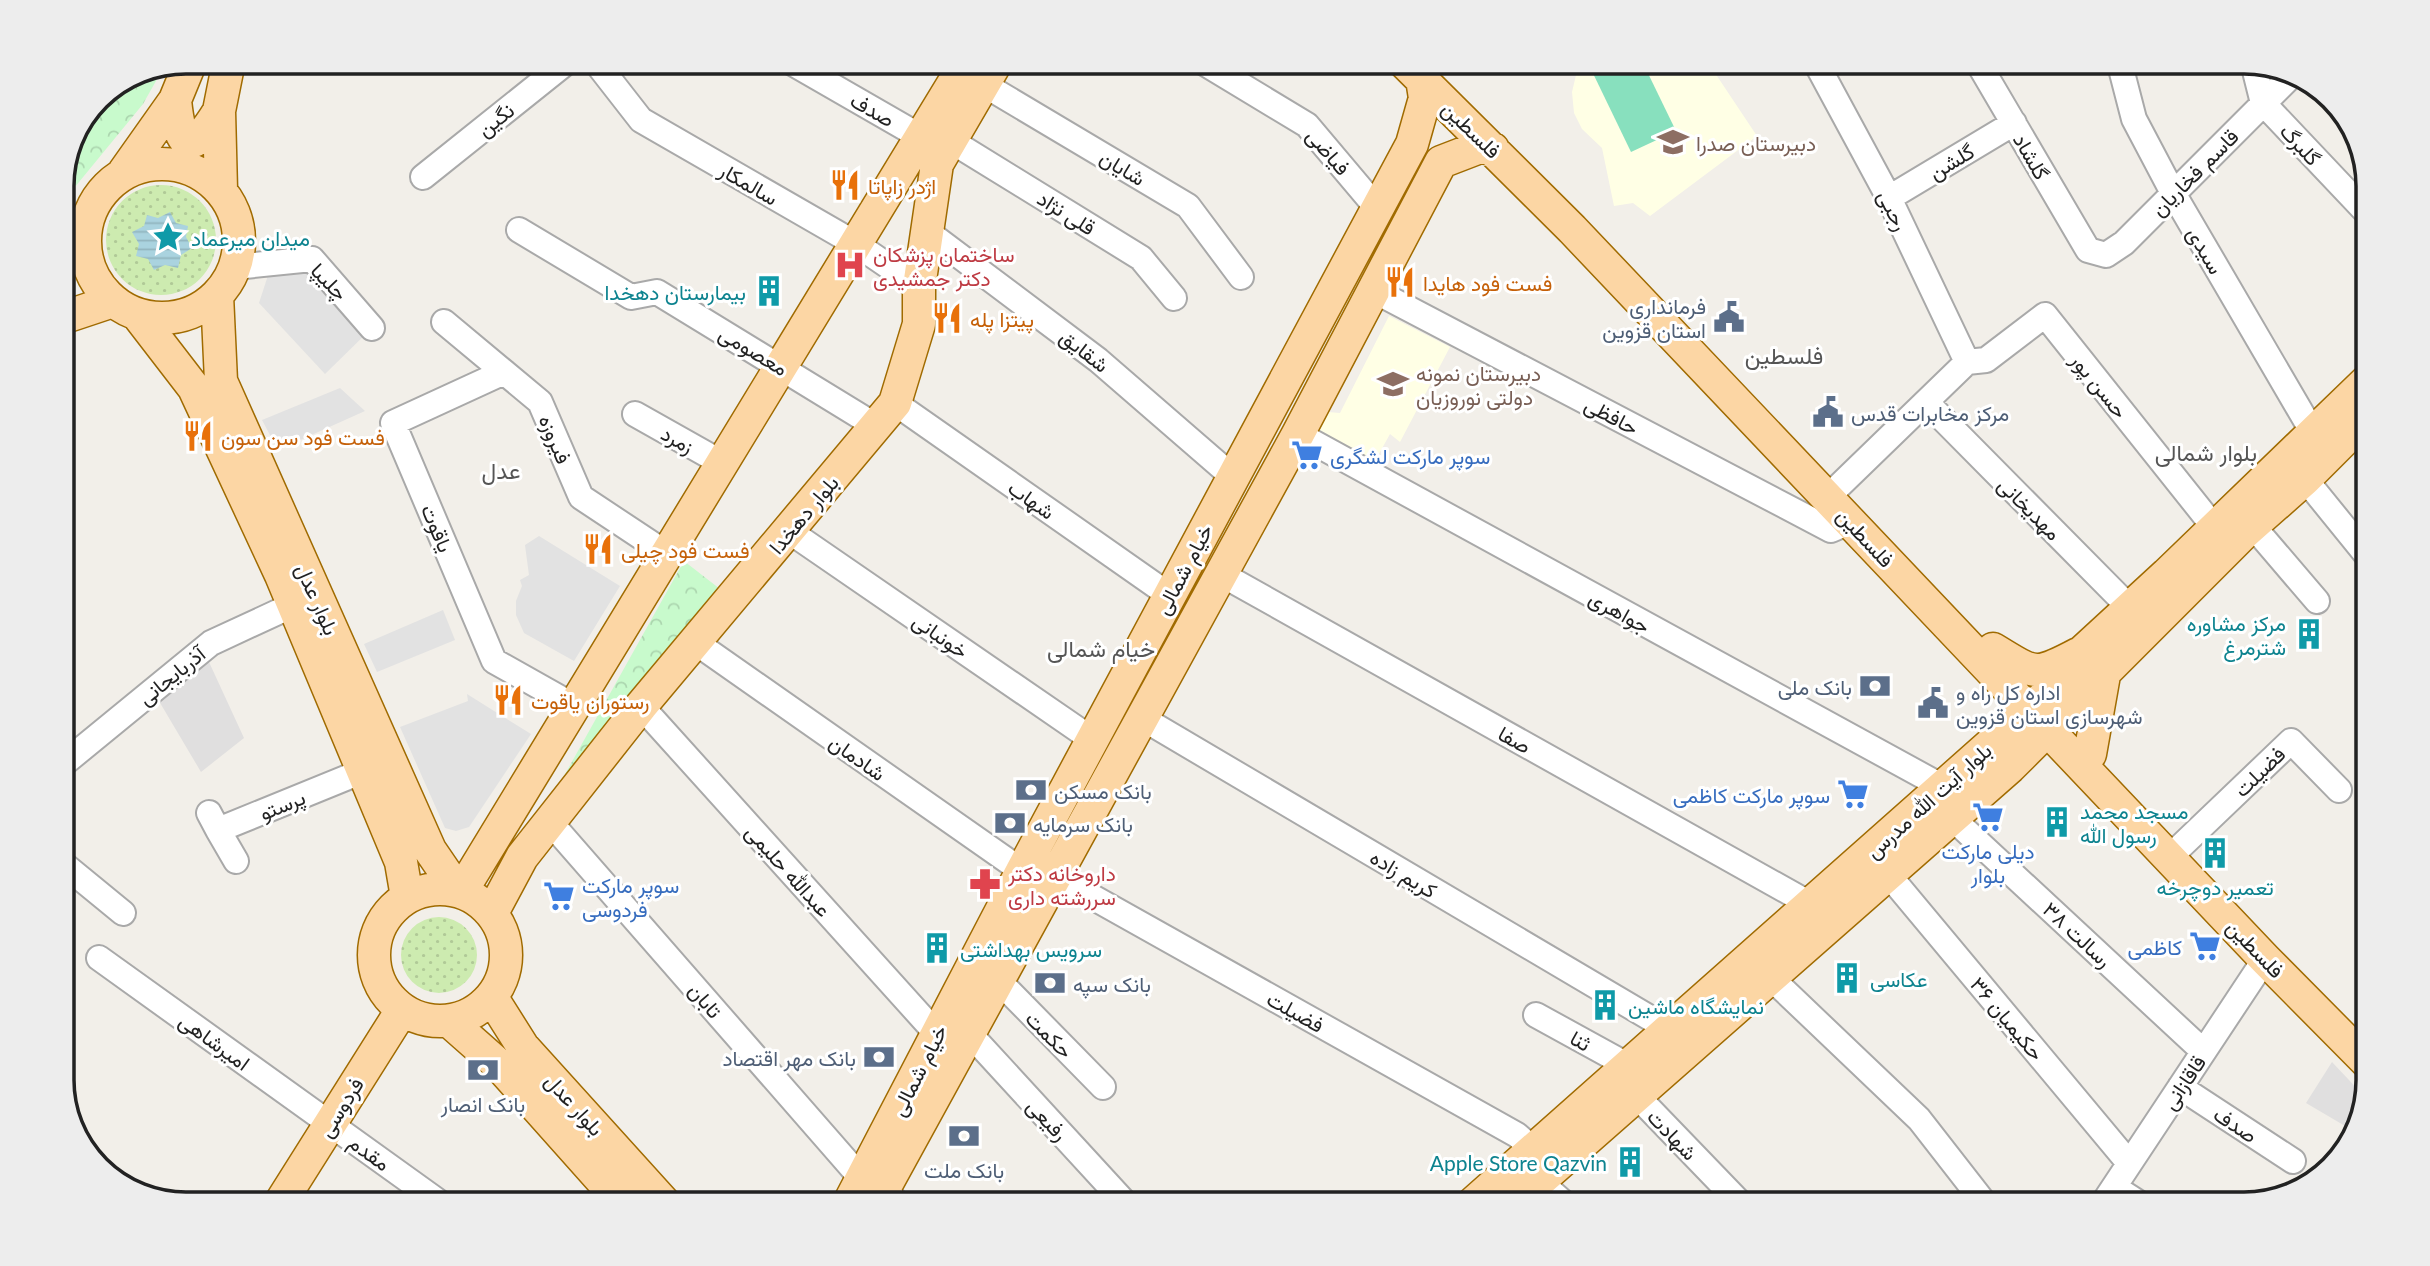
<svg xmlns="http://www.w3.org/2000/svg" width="2430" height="1266" viewBox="0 0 2430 1266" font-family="Lato,Vazirmatn,sans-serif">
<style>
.residential{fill:#e0dfdf}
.education{fill:#ffffe5}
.grass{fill:url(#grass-dots)}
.park{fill:url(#park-crowns)}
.pitch{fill:#88e0be}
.parking{fill:#e2e2e2}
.water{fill:url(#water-rules)}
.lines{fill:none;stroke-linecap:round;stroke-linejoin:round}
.minor-casing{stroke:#a9a9a9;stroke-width:28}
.major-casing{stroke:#a06b00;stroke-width:35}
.minor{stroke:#fff;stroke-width:24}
.major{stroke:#fcd6a4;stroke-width:32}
.labels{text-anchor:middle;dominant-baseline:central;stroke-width:6;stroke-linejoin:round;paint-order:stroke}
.street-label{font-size:21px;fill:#222;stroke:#fff}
.education-label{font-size:21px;fill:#785e54;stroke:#fff;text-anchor:start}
.food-label{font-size:21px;fill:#c56008;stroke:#fff;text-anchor:start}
.culture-label{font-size:21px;fill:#0d838f;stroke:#fff;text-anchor:start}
.health-label{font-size:21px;fill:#be3a42;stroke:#fff;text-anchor:start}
.service-label{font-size:21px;fill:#4e5e75;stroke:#fff;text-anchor:start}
.shop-label{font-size:21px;fill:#366cbe;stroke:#fff;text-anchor:start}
.neighbourhood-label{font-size:23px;fill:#555;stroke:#fff}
.rim{fill:none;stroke:#222;stroke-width:3.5}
</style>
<defs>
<pattern id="grass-dots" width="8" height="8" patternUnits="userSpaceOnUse" patternTransform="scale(1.75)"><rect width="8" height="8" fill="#cdebb0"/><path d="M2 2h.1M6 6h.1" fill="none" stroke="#b0c997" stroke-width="1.8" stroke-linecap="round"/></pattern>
<pattern id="park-crowns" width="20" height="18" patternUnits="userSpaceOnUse" patternTransform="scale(1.75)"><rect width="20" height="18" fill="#c8facc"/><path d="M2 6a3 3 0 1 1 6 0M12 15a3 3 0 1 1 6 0" fill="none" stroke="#acd6af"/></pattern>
<pattern id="water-rules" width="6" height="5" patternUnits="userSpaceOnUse" patternTransform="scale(1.75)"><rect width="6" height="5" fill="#aad3df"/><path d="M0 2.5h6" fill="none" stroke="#92b5bf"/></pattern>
</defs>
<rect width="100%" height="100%" fill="#f2efe9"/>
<path class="residential" d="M203,649l41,89 -43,34 -48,-81z
M2332,1062l33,35 -8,36 -51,-30z"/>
<path class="education" d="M1585,61h122l50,75 -107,80 -17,-13 -19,3 -12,-58 -20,-19 -8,-16 -2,-21 4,-17z
M1389,316l61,31 -50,95 -10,-8 -15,27 -58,-31v-13l11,-5 12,1z"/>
<path class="grass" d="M106 240a55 55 0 1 1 110 0a55 55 0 1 1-110 0Z
M401 955a38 38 0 1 1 76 0a38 38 0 1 1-76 0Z"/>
<path class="park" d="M165,65l-22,39 -82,100v-26l37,-81 40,-26z
M684,561l45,35 -184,214z"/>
<path class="pitch" d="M1591,61h51l34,70 -45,21 -43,-89z"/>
<path class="parking" d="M312,259l60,69 -47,46 -66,-71 13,-40z
M340,388l25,23 -87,39 -16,-30z
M539,536l81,50 -46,75 -50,-28 -8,-18v-14l6,-15 -2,-6 9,-5 -4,-30z
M443,610l12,30 -78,32 -13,-28z
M467,694l64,40 -62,93 -13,4 -11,-3 -45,-101 68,-26z"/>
<path class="water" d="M170,212l6,11 12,3 -2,11 6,11 -11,7 -3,13 -13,-3 -11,5 -6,-11 -12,-3 3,-12 -7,-12 12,-6 3,-11 11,3z"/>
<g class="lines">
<defs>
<path id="minor" d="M595,61l46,59 215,124 63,43
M789,61l132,76
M1201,61l106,64 70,83
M1815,61l74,137 78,164
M1977,61l111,189 18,5 18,-12 170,-170
M2119,61l15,58 39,74 139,238
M2253,63l10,40 106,112
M983,84l205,122 53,71
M948,139l193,119 33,40
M423,177l145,-116
M1889,198l125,-75
M519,230l112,67 26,-5 219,134
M929,233l169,127 135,117
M235,267l77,-8 60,69
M1373,290l458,240 21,-9
M444,322l96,80 41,95 86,57
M1967,362l19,-2 59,-45 169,212
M504,372l-111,51 101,238 80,45
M895,403l274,192
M1932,408l197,199
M635,414l87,49
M1298,434l645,353
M2305,479l64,79
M1839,486l128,-124
M2252,525l65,76
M789,531l304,209
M1221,574l589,330
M695,642l327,229
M641,706l295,327
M1142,718l525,310
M62,765l149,-122 82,-38
M209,813l9,17 145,-59
M1951,817l252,234
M550,822l312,357
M218,830l18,31
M2178,849l113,-108 48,49
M62,863l61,50
M1887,873l242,290
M1055,876l462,259 16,14
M99,958l344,247
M1770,977l149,142 67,86
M998,980l105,107
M1536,1015l91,50
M969,1033l158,172
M2180,1087l113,74
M1635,1094l107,111
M1539,1181l27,24
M2114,1187l28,18
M884,1189l15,16
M2102,1205l163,-246"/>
<path id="major" d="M1403,61l169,168 693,730 104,105
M175,100c5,50 16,57 44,11
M85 241a77 77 0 1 1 154 0a77 77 0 1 1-154 0Z
M124,172l51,-72 16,-39
M221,190l-2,-79 10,-50
M217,295l4,86 209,469 28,41
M137,314l57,74 87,187 120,287 6,35
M62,318l51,-17
M1993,649c42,25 40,29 85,5
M2090,754l14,-79
M374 955a66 66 0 1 1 132 0a66 66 0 1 1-132 0Z
M461,892l506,-831
M492,913l30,-56 119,-151 254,-303 24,-79v-37l18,-123 60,-103
M492,998l31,49 143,158
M449,1021l51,45 124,139
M279,1205l123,-195
M848,1205l174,-334 390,-727 13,-46 -3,-19
M875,1205l423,-771 143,-272 39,-15 13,2
M1471,1205l581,-515 28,-36 87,-80 202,-195
M1512,1205l498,-438 235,-235 60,-53 64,-64"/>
</defs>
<use href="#minor" class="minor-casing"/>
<use href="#major" class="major-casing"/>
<use href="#minor" class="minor"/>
<use href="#major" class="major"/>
</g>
<defs>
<symbol id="school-bare" viewBox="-9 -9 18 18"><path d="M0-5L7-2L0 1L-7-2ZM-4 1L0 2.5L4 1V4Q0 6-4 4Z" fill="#8d6e63" stroke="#fff" stroke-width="2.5" paint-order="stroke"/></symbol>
<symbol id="restaurant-bare" viewBox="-9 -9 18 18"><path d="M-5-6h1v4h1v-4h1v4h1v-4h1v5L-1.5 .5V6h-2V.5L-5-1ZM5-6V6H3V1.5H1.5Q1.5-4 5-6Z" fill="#e8710a" stroke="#fff" stroke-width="2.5" paint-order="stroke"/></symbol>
<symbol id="sight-bare" viewBox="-9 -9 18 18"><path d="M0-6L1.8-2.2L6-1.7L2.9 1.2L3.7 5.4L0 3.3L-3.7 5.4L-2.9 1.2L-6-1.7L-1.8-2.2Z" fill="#0f9aa8" stroke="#fff" stroke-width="2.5" paint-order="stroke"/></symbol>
<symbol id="hospital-bare" viewBox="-9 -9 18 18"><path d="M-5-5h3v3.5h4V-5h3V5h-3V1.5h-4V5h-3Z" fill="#e0444e" stroke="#fff" stroke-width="2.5" paint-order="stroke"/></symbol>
<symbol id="building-bare" viewBox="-9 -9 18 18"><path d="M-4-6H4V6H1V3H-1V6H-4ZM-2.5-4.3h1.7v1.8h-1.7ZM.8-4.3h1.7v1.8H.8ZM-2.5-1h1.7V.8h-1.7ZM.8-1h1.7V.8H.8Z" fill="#0f9aa8" stroke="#fff" stroke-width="2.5" paint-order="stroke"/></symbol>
<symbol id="civic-bare" viewBox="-9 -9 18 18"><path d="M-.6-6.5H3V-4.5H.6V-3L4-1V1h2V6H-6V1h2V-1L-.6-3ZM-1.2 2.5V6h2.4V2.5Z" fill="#5c6f8a" stroke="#fff" stroke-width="2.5" paint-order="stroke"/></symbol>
<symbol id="supermarket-bare" viewBox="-9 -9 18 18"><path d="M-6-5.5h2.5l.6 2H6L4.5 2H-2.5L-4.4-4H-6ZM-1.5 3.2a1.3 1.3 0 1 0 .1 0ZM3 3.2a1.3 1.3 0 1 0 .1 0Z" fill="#3f7fe0" stroke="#fff" stroke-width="2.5" paint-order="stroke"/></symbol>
<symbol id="bank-bare" viewBox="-9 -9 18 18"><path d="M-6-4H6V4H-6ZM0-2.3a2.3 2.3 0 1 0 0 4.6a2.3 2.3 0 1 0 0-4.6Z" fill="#5c6f8a" stroke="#fff" stroke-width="2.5" paint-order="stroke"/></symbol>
<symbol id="pharmacy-bare" viewBox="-9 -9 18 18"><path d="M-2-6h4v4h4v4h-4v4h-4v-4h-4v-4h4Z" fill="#e0444e" stroke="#fff" stroke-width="2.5" paint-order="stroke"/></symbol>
</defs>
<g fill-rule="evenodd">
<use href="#school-bare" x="1651" y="120" width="44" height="44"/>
<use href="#restaurant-bare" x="823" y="163" width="44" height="44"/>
<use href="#sight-bare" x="146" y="215" width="44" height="44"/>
<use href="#hospital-bare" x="828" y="243" width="44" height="44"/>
<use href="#restaurant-bare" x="1378" y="260" width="44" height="44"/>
<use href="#building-bare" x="747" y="269" width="44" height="44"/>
<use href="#civic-bare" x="1707" y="295" width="44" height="44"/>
<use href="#restaurant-bare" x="925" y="296" width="44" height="44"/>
<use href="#school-bare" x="1371" y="362" width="44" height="44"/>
<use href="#civic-bare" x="1806" y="390" width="44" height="44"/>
<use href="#restaurant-bare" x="176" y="414" width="44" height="44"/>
<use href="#supermarket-bare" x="1285" y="433" width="44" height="44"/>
<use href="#restaurant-bare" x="576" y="527" width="44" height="44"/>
<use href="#building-bare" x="2287" y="612" width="44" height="44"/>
<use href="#bank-bare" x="1853" y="664" width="44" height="44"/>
<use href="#restaurant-bare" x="486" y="678" width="44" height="44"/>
<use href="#civic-bare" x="1911" y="681" width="44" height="44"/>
<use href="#bank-bare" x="1009" y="768" width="44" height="44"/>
<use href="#supermarket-bare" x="1831" y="772" width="44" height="44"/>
<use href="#supermarket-bare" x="1966" y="795" width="44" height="44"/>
<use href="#building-bare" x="2035" y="800" width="44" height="44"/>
<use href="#bank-bare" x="988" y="801" width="44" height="44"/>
<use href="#building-bare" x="2193" y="831" width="44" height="44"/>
<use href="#pharmacy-bare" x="963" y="862" width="44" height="44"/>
<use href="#supermarket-bare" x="537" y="874" width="44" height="44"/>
<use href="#supermarket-bare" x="2183" y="924" width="44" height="44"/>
<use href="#building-bare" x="915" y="926" width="44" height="44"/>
<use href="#building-bare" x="1825" y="956" width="44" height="44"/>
<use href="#bank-bare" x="1028" y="961" width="44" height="44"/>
<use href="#building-bare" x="1583" y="983" width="44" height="44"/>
<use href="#bank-bare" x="857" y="1035" width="44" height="44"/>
<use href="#bank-bare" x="461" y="1048" width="44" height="44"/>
<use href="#bank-bare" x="942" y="1114" width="44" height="44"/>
<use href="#building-bare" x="1608" y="1140" width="44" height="44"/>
</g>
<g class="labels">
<g class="street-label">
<text transform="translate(873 109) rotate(30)">صدف</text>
<text transform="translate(495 119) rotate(-38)">نگین</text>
<text transform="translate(1472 129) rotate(44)">فلسطین</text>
<text transform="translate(2301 144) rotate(47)">گلبرگ</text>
<text transform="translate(1329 151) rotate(49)">فیاضی</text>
<text transform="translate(2032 156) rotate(60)">گلشاد</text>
<text transform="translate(1951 161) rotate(-31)">گلشن</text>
<text transform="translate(1123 167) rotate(31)">شایان</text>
<text transform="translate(2194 172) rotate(-45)">قاسم فخاریان</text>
<text transform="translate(749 183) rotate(30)">سالمکار</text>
<text transform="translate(1894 210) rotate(64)">رجبی</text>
<text transform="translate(1067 212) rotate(32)">قلی نژاد</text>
<text transform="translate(2206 250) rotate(60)">سیدی</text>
<text transform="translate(330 281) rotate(46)">چلیپا</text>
<text transform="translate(754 350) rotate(31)">معصومی</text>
<text transform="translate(1085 350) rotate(38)">شقایق</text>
<text transform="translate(2100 385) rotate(51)">حسن پور</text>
<text transform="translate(1612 415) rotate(28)">حافظی</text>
<text transform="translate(556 439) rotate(67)">فیروزه</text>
<text transform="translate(678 439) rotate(30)">زمرد</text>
<text transform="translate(1032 499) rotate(35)">شهاب</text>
<text transform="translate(2030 508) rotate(45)">مهدیخانی</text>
<text transform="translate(803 514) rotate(-50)">بلوار دهخدا</text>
<text transform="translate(438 528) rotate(67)">یاقوت</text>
<text transform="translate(1866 537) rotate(47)">فلسطین</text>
<text transform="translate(1183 569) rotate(-62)">خیام شمالی</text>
<text transform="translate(318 599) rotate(66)">بلوار عدل</text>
<text transform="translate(1620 611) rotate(29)">جواهری</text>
<text transform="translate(941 635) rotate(35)">خونبانی</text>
<text transform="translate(171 675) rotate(-39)">آذربایجانی</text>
<text transform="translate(1515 739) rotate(29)">صفا</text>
<text transform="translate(858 757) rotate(35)">شادمان</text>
<text transform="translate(2259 771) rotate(-44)">فضیلت</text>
<text transform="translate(1928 800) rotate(-42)">بلوار آیت الله مدرس</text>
<text transform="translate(282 804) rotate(-22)">پرستو</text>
<text transform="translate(789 870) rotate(48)">عبدالله حلیمی</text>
<text transform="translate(1404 873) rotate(31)">کریم زاده</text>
<text transform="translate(2078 934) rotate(43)">۳۸ رسالت</text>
<text transform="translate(2256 948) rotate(46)">فلسطین</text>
<text transform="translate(706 1000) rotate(49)">تابان</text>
<text transform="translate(1296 1011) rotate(29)">فضیلت</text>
<text transform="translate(2008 1018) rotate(50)">۳۶ حکیمیان</text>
<text transform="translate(1050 1034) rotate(45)">حکمت</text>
<text transform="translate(1581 1040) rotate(29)">ثنا</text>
<text transform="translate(215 1041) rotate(36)">امیرشاهی</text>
<text transform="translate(918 1070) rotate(-63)">خیام شمالی</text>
<text transform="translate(2183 1082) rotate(-56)">قاقازانی</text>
<text transform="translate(575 1104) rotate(48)">بلوار عدل</text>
<text transform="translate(340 1107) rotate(-58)">فردوسی</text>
<text transform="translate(1048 1119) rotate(47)">رفیعی</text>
<text transform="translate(2236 1124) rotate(34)">صدف</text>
<text transform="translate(1673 1134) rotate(46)">شهادت</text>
<text transform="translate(370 1152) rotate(36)">مقدم</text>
</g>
<g class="education-label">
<text x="1696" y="142">دبیرستان صدرا</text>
<text x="1416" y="372">دبیرستان نمونه<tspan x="1416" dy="24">دولتی نوروزیان</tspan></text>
</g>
<g class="food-label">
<text x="868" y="185">اژدر زاپاتا</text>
<text x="1423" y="282">فست فود هایدا</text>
<text x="970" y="318">پیتزا پله</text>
<text x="221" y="436">فست فود سن سون</text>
<text x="621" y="549">فست فود چیلی</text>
<text x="531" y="700">رستوران یاقوت</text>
</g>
<g class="culture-label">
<text x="191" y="237">میدان میرعماد</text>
<text x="746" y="291" text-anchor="end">بیمارستان دهخدا</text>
<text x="2286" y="622" text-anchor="end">مرکز مشاوره<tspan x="2286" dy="24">شترمرغ</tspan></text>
<text x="2080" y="810">مسجد محمد<tspan x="2080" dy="24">رسول الله</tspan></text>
<text x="2215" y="886" text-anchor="middle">تعمیر دوچرخه</text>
<text x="960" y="948">سرویس بهداشتی</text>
<text x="1870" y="978">عکاسی</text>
<text x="1628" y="1005">نمایشگاه ماشین</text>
<text x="1607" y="1162" text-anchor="end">Apple Store Qazvin</text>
</g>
<g class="health-label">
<text x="873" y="253">ساختمان پزشکان<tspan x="873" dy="24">دکتر جمشیدی</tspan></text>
<text x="1008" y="872">داروخانه دکتر<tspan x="1008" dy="24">سررشته داری</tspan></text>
</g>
<g class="service-label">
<text x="1706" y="305" text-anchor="end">فرمانداری<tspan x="1706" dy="24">استان قزوین</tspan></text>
<text x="1851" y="412">مرکز مخابرات قدس</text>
<text x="1852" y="686" text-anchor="end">بانک ملی</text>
<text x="1956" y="691">اداره کل راه و<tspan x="1956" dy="24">شهرسازی استان قزوین</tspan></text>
<text x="1054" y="790">بانک مسکن</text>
<text x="1033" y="823">بانک سرمایه</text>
<text x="1073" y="983">بانک سپه</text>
<text x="856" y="1057" text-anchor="end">بانک مهر اقتصاد</text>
<text x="483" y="1103" text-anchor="middle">بانک انصار</text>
<text x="964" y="1169" text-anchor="middle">بانک ملت</text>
</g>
<g class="shop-label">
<text x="1330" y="455">سوپر مارکت لشگری</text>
<text x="1830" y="794" text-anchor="end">سوپر مارکت کاظمی</text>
<text x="1988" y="850" text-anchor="middle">دیلی مارکت<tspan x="1988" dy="24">بلوار</tspan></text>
<text x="582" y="884">سوپر مارکت<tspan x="582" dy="24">فردوسی</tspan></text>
<text x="2182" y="946" text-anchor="end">کاظمی</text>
</g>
<g class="neighbourhood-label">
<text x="1784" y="355">فلسطین</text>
<text x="2206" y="452">بلوار شمالی</text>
<text x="501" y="470">عدل</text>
<text x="1101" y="648">خیام شمالی</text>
</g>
</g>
<path d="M0 0H2430V1266H0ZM186 74H2244A112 112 0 0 1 2356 186V1080A112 112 0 0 1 2244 1192H186A112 112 0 0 1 74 1080V186A112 112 0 0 1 186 74Z" fill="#ededed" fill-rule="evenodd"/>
<path class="rim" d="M186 74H2244A112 112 0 0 1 2356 186V1080A112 112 0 0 1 2244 1192H186A112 112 0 0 1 74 1080V186A112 112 0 0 1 186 74Z"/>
</svg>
